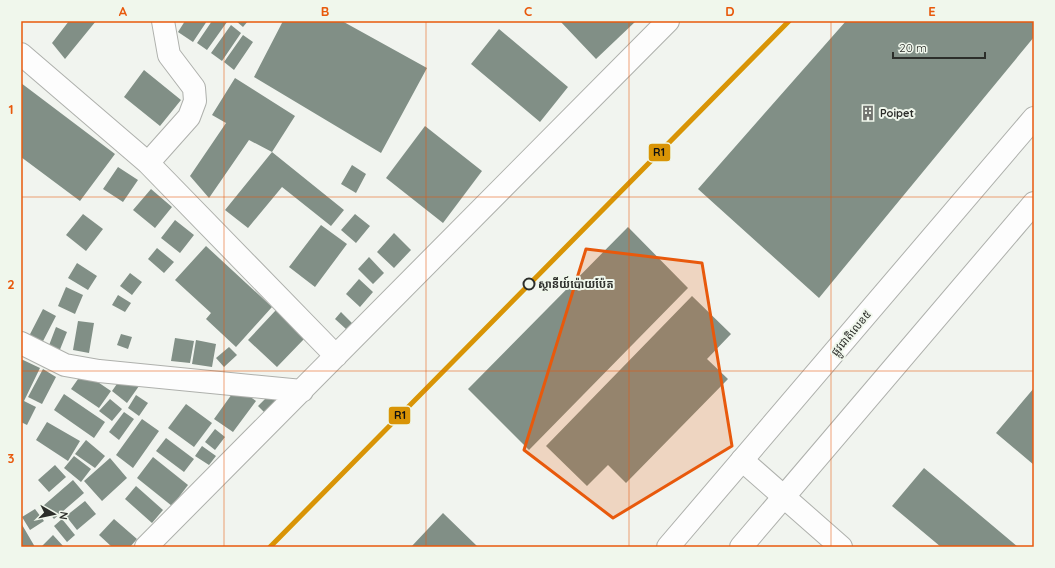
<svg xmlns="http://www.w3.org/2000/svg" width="1055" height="568" viewBox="0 0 1055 568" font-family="Quicksand,'Noto Sans Khmer',sans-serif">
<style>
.building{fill:#818f86}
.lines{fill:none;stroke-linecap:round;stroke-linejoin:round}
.minor-casing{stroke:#aeb0ac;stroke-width:24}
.highway-casing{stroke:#aeb0ac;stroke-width:24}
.minor{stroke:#fdfdfd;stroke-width:22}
.highway{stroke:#fdfdfd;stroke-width:22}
.rail-1-casing{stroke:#f0f7ec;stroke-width:8}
.rail-1{stroke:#d99406;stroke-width:5}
.marked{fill:#e8590c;fill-opacity:0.2;stroke:#e8590c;stroke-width:3;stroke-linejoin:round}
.grid{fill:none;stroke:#e8590c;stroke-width:1;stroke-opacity:0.55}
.stop-dot{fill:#f0f7ec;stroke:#2c2e2a;stroke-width:2}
.labels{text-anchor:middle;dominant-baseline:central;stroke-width:4;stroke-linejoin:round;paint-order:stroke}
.poi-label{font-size:11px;font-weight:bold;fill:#2c2e2a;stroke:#f0f7ec;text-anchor:start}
.stop-label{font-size:11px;font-weight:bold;fill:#2c2e2a;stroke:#f0f7ec;text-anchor:start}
.street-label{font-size:11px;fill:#2c2e2a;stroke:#f0f7ec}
.line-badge{stroke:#f0f7ec;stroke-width:1.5}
.pale-badge-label{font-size:11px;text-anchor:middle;font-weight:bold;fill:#111}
.neatline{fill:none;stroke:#e8590c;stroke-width:1.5}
.grid-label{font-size:13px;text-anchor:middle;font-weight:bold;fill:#e8590c}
</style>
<rect width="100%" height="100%" fill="#f1f4ef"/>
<path class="building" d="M69,21h27l-31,38 -13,-16z
M185,21h22l-14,21 -15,-10z
M212,21h13l2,1 -20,28 -10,-7z
M236,21h12l-5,6z
M283,21h59l85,47 -46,85 -127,-76z
M560,21h76l-40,38z
M846,21h188v16l-215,261 -121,-109z
M231,25l10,8 -19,28 -11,-8z
M499,29l69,58 -28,35 -69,-58z
M243,35l10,7 -19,28 -10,-8z
M144,70l37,30 -21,26 -36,-29z
M235,78l60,38 -23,36 -23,-12 -40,58 -19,-22 36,-53 -14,-8z
M21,83l94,71 -35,47 -59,-44z
M425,126l57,45 -39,52 -57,-45z
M272,152l72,58 -13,16 -49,-39 -34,41 -23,-18z
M352,165l14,9 -10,19 -15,-9z
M118,167l20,13 -15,22 -20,-13z
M151,189l21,18 -17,21 -22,-18z
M83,214l20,15 -17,22 -20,-16z
M355,214l15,12 -14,17 -15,-13z
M175,220l19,15 -14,18 -19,-15z
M321,225l26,19 -32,43 -26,-20z
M628,227l60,61 -159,162 -61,-61z
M394,233l17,17 -17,18 -17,-16z
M206,246l66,61 -36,40 -30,-28 5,-6 -36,-33z
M157,248l17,14 -10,11 -16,-14z
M369,257l15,16 -11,11 -15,-15z
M77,263l20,13 -9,14 -20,-12z
M130,273l12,9 -10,13 -12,-9z
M359,279l14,13 -13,15 -14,-13z
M66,287l17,8 -8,19 -17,-8z
M118,295l13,8 -6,9 -13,-7z
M692,296l39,38 -24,25 21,20 -102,104 -18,-18 -21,21 -41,-40z
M43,309l13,7 -16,31 -13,-7z
M276,310l29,28 -28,29 -29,-27z
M341,312l11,11 -6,6 -11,-10z
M78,321l16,2 -5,30 -16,-3z
M56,327l11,5 -8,20 -11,-4z
M121,334l11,3 -4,12 -11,-4z
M175,338l19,3 -4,22 -19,-2z
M196,340l20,4 -4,23 -20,-3z
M229,347l8,8 -13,12 -8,-9z
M21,359l19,9 -16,33 12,6 -9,18 -6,-3z
M43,369l13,8 -14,27 -14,-7z
M83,372l28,19 -12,17 -28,-19z
M124,374l15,12 -12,17 -15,-12z
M237,387l19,14 -23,31 -19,-13z
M1034,388v77l-38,-32z
M272,392l8,8 -14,14 -8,-8z
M64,394l41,28 -11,16 -40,-28z
M136,395l12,8 -9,13 -11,-8z
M110,399l12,10 -10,12 -13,-10z
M186,404l26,19 -18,24 -26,-19z
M124,412l10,7 -15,21 -10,-8z
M142,419l17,12 -26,37 -17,-13z
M47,422l33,19 -12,20 -32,-21z
M215,429l10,8 -10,13 -10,-8z
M166,438l28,21 -10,13 -28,-21z
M86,440l19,16 -10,12 -20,-14z
M202,446l14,10 -7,9 -14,-9z
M74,456l17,13 -10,13 -17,-14z
M153,457l35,28 -16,21 -35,-28z
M110,458l17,20 -25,23 -18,-20z
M55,465l11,12 -17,15 -11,-12z
M924,468l94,79h-77l-49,-41z
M73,480l11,13 -30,26 -11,-13z
M136,486l27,24 -11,13 -27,-24z
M85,501l11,13 -19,16 -11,-14z
M35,509l9,12 -14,9 -8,-13z
M443,513l35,34h-67z
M62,519l13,16 -8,7 -13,-16z
M114,519l23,20 -7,8h-18l-13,-12z
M21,523l14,24h-14z
M53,535l11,12h-23z"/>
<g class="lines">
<defs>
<path id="minor" d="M21,54l127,109 188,193
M148,163l41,-46 6,-16 -1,-13 -25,-33 -6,-34
M21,343l44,22 34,6 203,20
M742,460l99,87
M146,547l522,-526"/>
<path id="highway" d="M668,547l366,-429
M741,547l293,-344"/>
</defs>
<use href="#minor" class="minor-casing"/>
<use href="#highway" class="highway-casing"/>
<use href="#minor" class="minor"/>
<use href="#highway" class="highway"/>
<defs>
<path id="rail-1" d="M270,547l519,-526"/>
</defs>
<use href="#rail-1" class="rail-1-casing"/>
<use href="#rail-1" class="rail-1"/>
</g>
<path class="marked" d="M586,249l116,14 30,183 -119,72 -89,-68z"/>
<path class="grid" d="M224,21v526M426,21v526M629,21v526M831,21v526M21,197h1013M21,371h1013"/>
<defs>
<symbol id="building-bare" viewBox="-9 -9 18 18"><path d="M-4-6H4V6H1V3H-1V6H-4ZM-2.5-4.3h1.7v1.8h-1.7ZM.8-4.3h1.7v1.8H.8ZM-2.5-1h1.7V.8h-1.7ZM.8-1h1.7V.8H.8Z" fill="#71736f" stroke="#f0f7ec" stroke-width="2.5" paint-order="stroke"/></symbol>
</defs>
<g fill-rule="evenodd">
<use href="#building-bare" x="857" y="102" width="22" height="22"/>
</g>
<circle class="stop-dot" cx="529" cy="284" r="5.5"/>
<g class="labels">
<g class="poi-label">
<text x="880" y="113">Poipet</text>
</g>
<g class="stop-label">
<text x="538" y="284">ស្ថានីយ៍ប៉ោយប៉ែត</text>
</g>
<g class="street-label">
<text transform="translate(851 333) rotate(-50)">ផ្លូវជាតិលេខ៥</text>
</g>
</g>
<g class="line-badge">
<rect x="648" y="143" width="23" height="19" rx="4" fill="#d99406"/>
<rect x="388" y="406" width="23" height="19" rx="4" fill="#d99406"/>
</g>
<g class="pale-badge-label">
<text x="659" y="156">R1</text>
<text x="400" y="419">R1</text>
</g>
<rect width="1055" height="568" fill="none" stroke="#f0f7ec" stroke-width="44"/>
<g transform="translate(54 514) rotate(99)" stroke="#f0f7ec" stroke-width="3" paint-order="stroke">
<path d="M0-3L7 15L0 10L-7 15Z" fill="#2c2e2a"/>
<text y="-6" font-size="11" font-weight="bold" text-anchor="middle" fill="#2c2e2a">N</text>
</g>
<path d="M893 52v6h92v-6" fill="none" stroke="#2c2e2a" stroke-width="2"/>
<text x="899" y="52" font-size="12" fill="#2c2e2a" stroke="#f0f7ec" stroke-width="3" paint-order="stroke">20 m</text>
<rect x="22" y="22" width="1011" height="524" class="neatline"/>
<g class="grid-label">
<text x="123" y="16">A</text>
<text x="325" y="16">B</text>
<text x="528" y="16">C</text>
<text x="730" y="16">D</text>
<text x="932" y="16">E</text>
<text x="11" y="114">1</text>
<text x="11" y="289">2</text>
<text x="11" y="463">3</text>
</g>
</svg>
